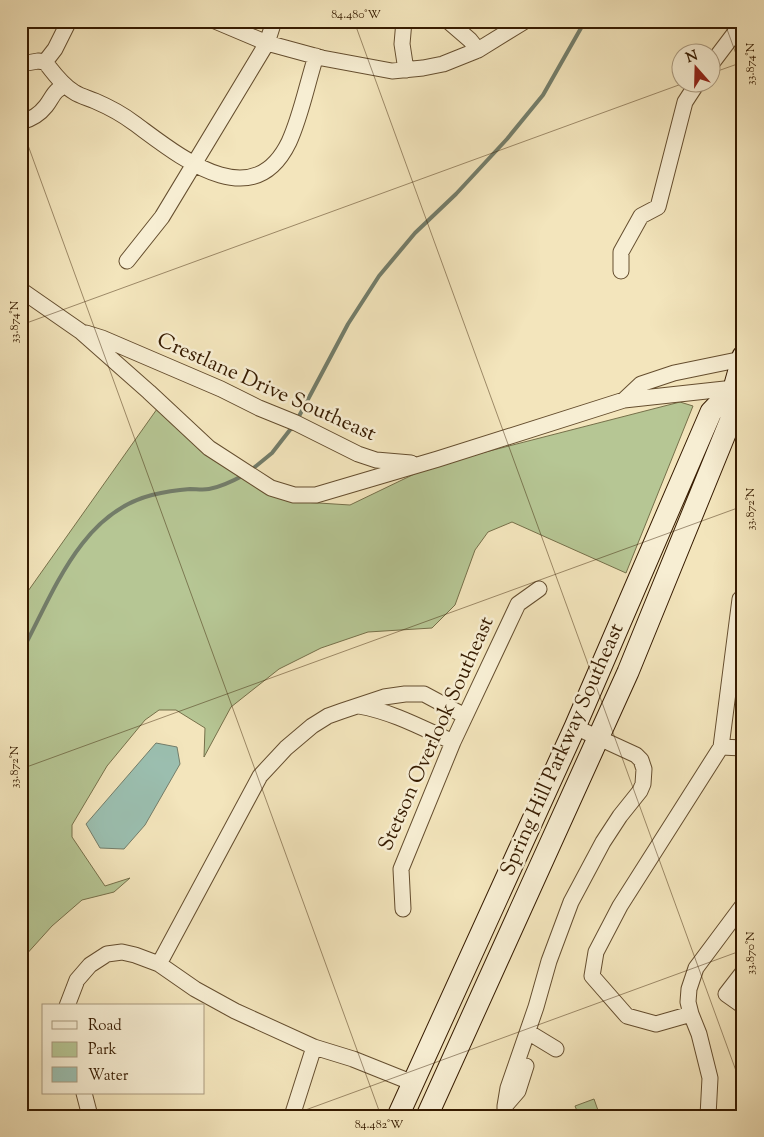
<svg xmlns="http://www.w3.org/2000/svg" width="764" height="1137" viewBox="0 0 764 1137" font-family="'Sorts Mill Goudy',serif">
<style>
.green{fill:#b6c694;stroke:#76704a}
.water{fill:#9bbfb0;stroke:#737d6a}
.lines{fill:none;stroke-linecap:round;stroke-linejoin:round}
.stream{stroke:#737d6a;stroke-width:4}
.street-casing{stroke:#654e2f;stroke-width:17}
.secondary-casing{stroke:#361b00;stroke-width:23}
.street{stroke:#f7eed3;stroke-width:15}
.secondary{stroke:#f7eed3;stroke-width:21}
.ticks{fill:none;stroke:#361b00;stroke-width:1;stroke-opacity:0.45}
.labels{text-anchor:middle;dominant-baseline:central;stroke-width:5;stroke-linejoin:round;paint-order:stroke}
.street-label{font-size:21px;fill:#361b00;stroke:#f7eed3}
.neatline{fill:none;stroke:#361b00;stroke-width:2}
.ticks-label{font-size:12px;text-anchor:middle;fill:#361b00}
</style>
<rect width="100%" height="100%" fill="#f3e5bc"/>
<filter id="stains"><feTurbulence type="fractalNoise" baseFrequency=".004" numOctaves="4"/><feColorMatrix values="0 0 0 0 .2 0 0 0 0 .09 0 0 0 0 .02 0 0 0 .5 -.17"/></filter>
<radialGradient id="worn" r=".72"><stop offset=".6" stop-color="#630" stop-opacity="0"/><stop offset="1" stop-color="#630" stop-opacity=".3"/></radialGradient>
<path class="green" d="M680,402l13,4 -67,167 -114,-51 -24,10 -13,18 -20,55 -23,23 -64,4 -47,16 -42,21 -48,38 -27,50 1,-29 -29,-18h-17l-14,10 -38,46 -35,59v12l33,49 25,-8 -16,14 -32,8 -30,26 -28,31 -3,7v-363l136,-192 75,61 55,31 63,4 81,-39z
M594,1099l6,17h-21l-4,-10z"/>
<path class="water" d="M156,743l21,4 3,17 -35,61 -21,24 -24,-1 -14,-24z"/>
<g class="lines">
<path class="stream" d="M297,420l51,-96 31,-48 36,-43 41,-39 51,-55 36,-44 42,-74
M250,471l22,-18 21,-27
M21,653c32,-59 59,-140 131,-158 12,-3 25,-5 38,-6 6,0 13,1 19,0 12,-2 24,-8 35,-14"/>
<defs>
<path id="street" d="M215,21l52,22 55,15 70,13 31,-3 20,-4 35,-14 47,-29
M404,21l-2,23 4,26
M448,21l22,19 8,10
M45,62l10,-13 14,-28
M712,63l31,-41
M21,64l17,-3 7,1c8,10 17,23 29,30 6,4 14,6 21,9 14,6 27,13 39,22 44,32 118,95 155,19 12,-26 18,-58 27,-86
M21,122c11,-3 18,-7 25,-16 7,-9 8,-17 20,-20
M127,261l35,-44 105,-174 7,-22
M621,271v-19l20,-36 17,-9 27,-105 13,-20
M21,290l59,41 69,61 60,56 62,40 23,7h22l122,-36 186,-59 110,-12
M86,333l16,5 119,51 38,19 37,15 62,31 18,6 35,3
M624,400l17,-16 33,-11 68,-14
M359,706c34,6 63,22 94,36
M721,747l22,1
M403,909l-2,-40 52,-127 65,-138 21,-15
M159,964l101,-188 26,-28 26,-22 16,-10 14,-5 42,-14 21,-3h19l41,22
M743,972l-17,22 17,12
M67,1006l10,-26 13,-15 17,-11 15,-2 13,3 24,9 36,25 40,22 79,36 -22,69
M691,1014l-35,10 -29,-8 -35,-40 4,-24 24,-46 101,-159 19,-148
M528,1032l28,17
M314,1047l39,12 60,24
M84,1093l6,23
M505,1106l13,-15 8,-25
M505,1116v-10l3,-18 28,-81 13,-46 22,-59 32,-60 17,-26 20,-25 3,-7 1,-15 -3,-9 -5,-5 -61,-28
M708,1116l2,-38 -11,-44 -8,-20 -3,-12 1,-13 7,-21 47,-63"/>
<path id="secondary" d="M398,1116l177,-389 136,-315 23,-24 6,-2
M427,1116l201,-444 106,-260v-24l9,-32"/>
</defs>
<use href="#street" class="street-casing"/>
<use href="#secondary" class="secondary-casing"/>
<use href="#street" class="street"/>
<use href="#secondary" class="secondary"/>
</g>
<path class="ticks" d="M354,21l389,1069M724,21l19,52M712,73l31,-11M21,126l360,990M21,325l666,-243M21,769l722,-263M289,1116l454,-166"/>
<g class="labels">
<g class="street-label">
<text transform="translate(266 388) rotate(24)">Crestlane Drive Southeast</text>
<text transform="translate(437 734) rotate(-66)">Stetson Overlook Southeast</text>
<text transform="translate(563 750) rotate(-66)">Spring Hill Parkway Southeast</text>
</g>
</g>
<rect width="764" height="1137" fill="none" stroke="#f3e5bc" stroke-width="55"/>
<rect x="42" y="1004" width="162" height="90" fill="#f7eed3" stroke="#aa9a7f"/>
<rect x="52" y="1021" width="25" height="8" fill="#f7eed3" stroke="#aa9a7f"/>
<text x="88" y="1030" font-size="15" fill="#361b00">Road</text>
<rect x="52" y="1042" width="25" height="15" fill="#b6c694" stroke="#aa9a7f"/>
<text x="88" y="1054" font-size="15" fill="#361b00">Park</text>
<rect x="52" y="1067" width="25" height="15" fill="#9bbfb0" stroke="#aa9a7f"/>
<text x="88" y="1080" font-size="15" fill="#361b00">Water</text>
<g transform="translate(696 68) rotate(340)"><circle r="24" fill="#f7eed3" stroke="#aa9a7f"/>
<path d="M0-4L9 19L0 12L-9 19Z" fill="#8f2418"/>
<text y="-8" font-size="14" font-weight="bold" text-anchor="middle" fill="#361b00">N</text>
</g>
<rect x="28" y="28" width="708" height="1082" class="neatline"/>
<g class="ticks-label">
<text x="356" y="18">84.480°W</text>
<text transform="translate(750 64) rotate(-90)" y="4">33.874°N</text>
<text transform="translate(14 322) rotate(-90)" y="4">33.874°N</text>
<text transform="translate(750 509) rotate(-90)" y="4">33.872°N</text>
<text transform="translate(14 767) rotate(-90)" y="4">33.872°N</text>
<text transform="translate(750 953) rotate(-90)" y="4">33.870°N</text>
<text x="379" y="1128">84.482°W</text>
</g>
<rect width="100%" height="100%" filter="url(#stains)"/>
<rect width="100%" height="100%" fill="url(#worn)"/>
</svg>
